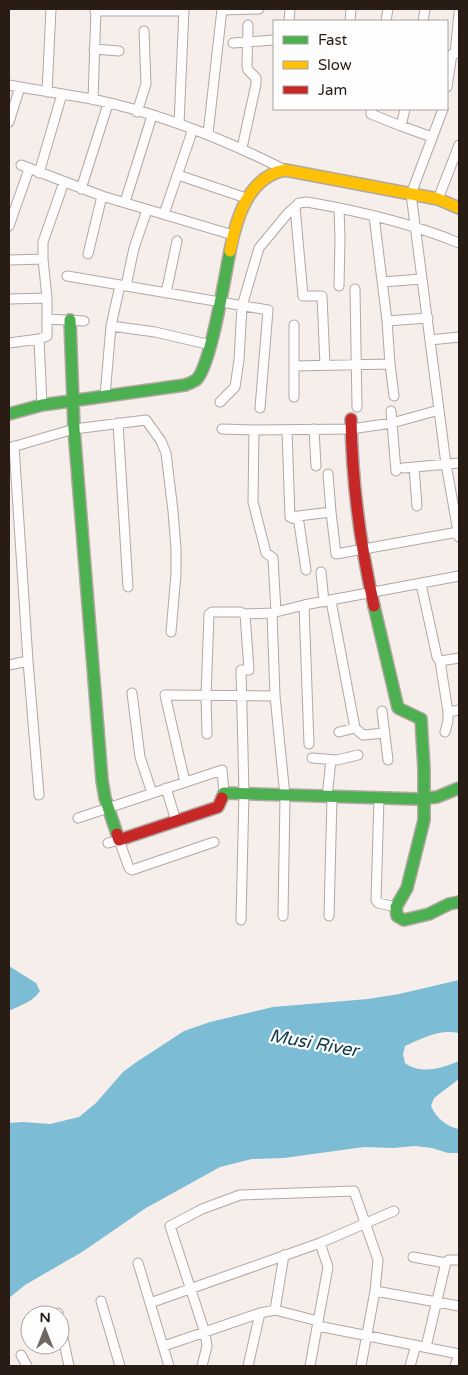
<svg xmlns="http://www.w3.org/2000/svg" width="468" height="1375" viewBox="0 0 468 1375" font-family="'Varela Round',sans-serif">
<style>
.water{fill:#7cbcd5}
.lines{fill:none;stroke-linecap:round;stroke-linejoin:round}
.street-casing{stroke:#b1a8a3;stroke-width:11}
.fast-casing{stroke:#b1a8a3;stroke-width:14}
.slow-casing{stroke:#b1a8a3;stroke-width:14}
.jam-casing{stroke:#b1a8a3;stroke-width:14}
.street{stroke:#fefcfc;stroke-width:9}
.fast{stroke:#4caf50;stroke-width:11}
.slow{stroke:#ffc107;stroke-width:11}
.jam{stroke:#c62828;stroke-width:11}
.labels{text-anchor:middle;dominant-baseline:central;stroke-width:4.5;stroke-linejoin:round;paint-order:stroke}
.water-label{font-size:18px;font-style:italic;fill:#0f394a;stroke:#fdfdfd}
</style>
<rect width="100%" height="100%" fill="#f6eeea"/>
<path class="water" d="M9,966l27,17 4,8c-6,10 -21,15 -31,20z
M459,980v53c-20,-4 -36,5 -54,13l-2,8 2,9c16,12 38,5 54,-2v18l-25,19 -3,8c5,12 16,21 28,23v24h-11l-16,-5 -17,-2 -22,2 -29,-1 -80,11 -32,1 -32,8 -74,41 -64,44 -57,33 -16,13v-175l14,-1 27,2 29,-7 17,-14 27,-31 12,-9 49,-32 26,-9 63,-15 95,-8 31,-5z"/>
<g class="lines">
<defs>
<path id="street" d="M222,10l37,-1
M95,11h89
M289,21l1,-12
M350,21l1,-12
M386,21l2,-12
M423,21l2,-12
M233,43l41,-3
M94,49l25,2
M455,54l4,-41
M9,85c27,5 55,9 83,14 67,14 132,40 193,71
M447,87l5,-33
M47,92l4,-83
M93,100l3,-91
M371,109v5l30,12
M405,109l-4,17 31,11
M443,109l-32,85 35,270 13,73
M137,112l9,-28 -2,-53
M9,122l11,-35
M179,124l5,-115
M208,134l14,-125
M242,148l14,-64v-6l-8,-8 -1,-4 1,-41
M21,165l81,31 131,39
M39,173l23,-79
M178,175l68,23
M81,189l27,-85
M438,199l21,-54
M125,202l27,-86
M295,207l8,89h19l3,69
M339,208l1,30 -1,48
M164,214l29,-85
M374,216l13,105
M9,226l20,-57
M88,254l14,-58
M9,260l34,-1v-17l21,-60
M67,276l201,34 -8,98
M382,282l40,-3
M126,286l8,-38 13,-38
M355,289l2,118
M166,293l11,-52
M9,299l38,-1
M47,319l37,2
M294,325v41
M111,326l44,6 56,13
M39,339l3,66
M430,340l29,-3
M9,343l30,-4 8,-3v-38l-4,-39
M390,364l4,32
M105,396l6,-70 9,-41
M294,397v-31l96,-2 -3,-43 41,-3
M220,402l15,-15 4,-27 3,-54 17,-58 29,-35 11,-10 8,-1c52,9 104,21 152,41
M391,411l5,60
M118,423l10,164
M222,429l32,1
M314,429l2,37
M287,430l3,87 8,3 1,3 7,47
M14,446l14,215
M9,448l65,-19 72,-9 15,21 5,12 7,58 3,38v25l-5,58
M414,467l3,39
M403,468l56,-5
M328,474l3,38 5,42 122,-22
M290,517l41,-5
M321,572l3,30
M421,584l16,73 3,4 19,-3
M331,601l24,127
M304,605l5,139
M276,612l-3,-54 -7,-5 -13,-51 1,-72 97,-1 41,-6 47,-13
M272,613l3,83
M440,661l8,51v9l-3,11
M9,665l19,-4 11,134
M132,693l8,64 12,36
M382,711l6,49
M448,712l11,-2
M339,732l16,-4 8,7 22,-2
M207,734l-1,-38 3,-82 3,-2h28l5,2
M312,758l25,2 21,-5
M185,782l-20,-87 110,1 10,100 -2,120
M166,788l10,33
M327,797l4,-37
M379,798l-3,102 2,3 18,4
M78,818l144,-48 2,23
M108,843l11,-3 10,28 3,2 82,-28
M329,916l3,-119
M241,920l3,-127 -3,-123h8l-4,-56 27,-1 32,-8 155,-29
M413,1257l33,6
M138,1263l31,103
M375,1291l84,15
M101,1301l19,65
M150,1303l170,-60 74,-32
M275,1310l9,-55
M58,1313v2
M60,1324l9,42
M318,1326l141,28
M164,1346l96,-33 15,-3 43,11
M426,1347l20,-85 3,-2h10
M21,1355l6,11
M202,1366l5,-20 -2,-13 -35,-107 32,-17 38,-14 114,-4 24,69 -3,31 -14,75
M248,1366l12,-53
M310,1366l18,-99 -8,-24
M410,1366l6,-21
M455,1366l4,-12"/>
<path id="fast" d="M70,320l4,109 28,351 3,18 12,36
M9,414l33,-9 143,-20c3,-1 8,-3 11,-5 15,-13 29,-105 34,-129
M374,606l24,102 23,11 3,50v51l-17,68 -11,19 1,9 7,4 25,-6 20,-10 10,-2
M222,798l2,-5 194,6 19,-2 22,-9"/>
<path id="slow" d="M230,251c6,-32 18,-74 55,-81l153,29 21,9"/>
<path id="jam" d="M351,419c1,63 9,125 23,187
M117,834l2,6 99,-33 4,-9"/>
</defs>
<use href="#street" class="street-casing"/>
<use href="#fast" class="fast-casing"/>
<use href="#slow" class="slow-casing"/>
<use href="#jam" class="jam-casing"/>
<use href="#street" class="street"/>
<use href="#fast" class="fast"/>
<use href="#slow" class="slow"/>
<use href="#jam" class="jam"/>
</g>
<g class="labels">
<g class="water-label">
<text transform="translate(314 1043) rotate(10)">Musi River</text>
</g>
</g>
<rect width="468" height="1375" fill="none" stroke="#281c15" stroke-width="20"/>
<rect x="273" y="20" width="175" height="90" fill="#fdfdfd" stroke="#a8a3a0"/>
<rect x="283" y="36" width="25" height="8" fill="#4caf50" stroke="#a8a3a0"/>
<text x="318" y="45" font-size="15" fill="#281c15">Fast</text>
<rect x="283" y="61" width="25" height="8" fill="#ffc107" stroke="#a8a3a0"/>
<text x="318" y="70" font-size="15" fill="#281c15">Slow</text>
<rect x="283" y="86" width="25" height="8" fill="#c62828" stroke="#a8a3a0"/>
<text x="318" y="95" font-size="15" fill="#281c15">Jam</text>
<g transform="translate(45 1330)"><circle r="24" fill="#fdfdfd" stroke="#a8a3a0"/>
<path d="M0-4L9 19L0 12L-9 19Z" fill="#706660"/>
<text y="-8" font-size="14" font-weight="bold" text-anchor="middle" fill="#281c15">N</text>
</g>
</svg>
